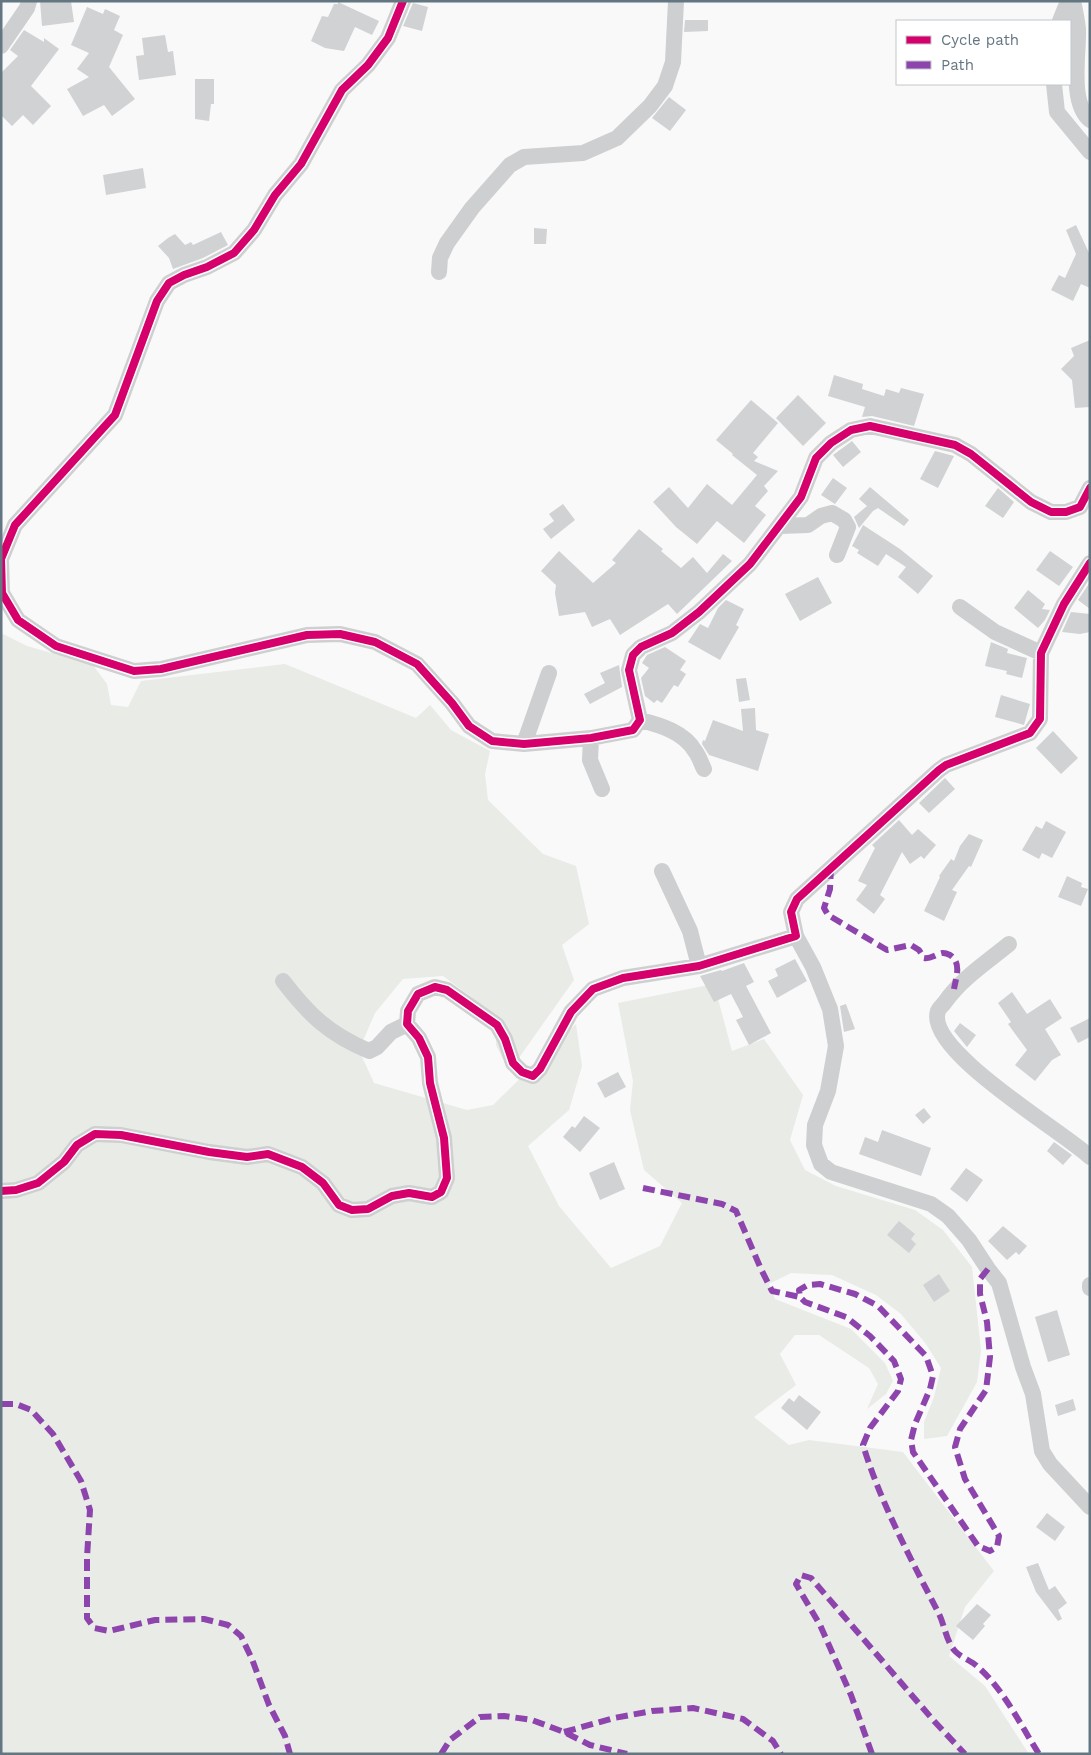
<svg xmlns="http://www.w3.org/2000/svg" width="1091" height="1755" viewBox="0 0 1091 1755" font-family="'Work Sans',sans-serif">
<style>
.green{fill:#e8ebe6}
.building{fill:#d0d2d3}
.lines{fill:none;stroke-linecap:round;stroke-linejoin:round}
.minor{stroke:#cecfd0;stroke-width:16}
.quiet{stroke:#8e44ad;stroke-width:6;stroke-dasharray:12 6;stroke-linecap:butt}
.cycleway-casing{stroke:#fff;stroke-width:11}
.cycleway{stroke:#d6006c;stroke-width:8}
</style>
<rect width="100%" height="100%" fill="#f9f9f9"/>
<path class="green" d="M1,633l26,13 66,19 14,19 4,21 17,2 13,-26 144,-17 131,54 14,-13 21,25 39,21 -5,23 3,26 55,54 33,12 13,58 -27,21 12,35 -58,82 -13,-3 -7,-14v-24l-26,-25 -27,-20 -40,3 -28,34 -16,37 15,33 93,27 26,-5 83,-81 6,42 -13,44 -41,36 31,60 52,62 49,-22 22,-43 -38,-33 -14,-60 3,-29 -15,-78 96,-19 18,67 32,-12 39,56 -13,45 15,30 31,16 79,24 28,20 29,37 9,83 -4,32 -30,54 -23,3v-17l10,-25 7,-29 -15,-24 -25,-30 -25,-19 -44,-20 -41,-2 -22,11 6,15 76,30 34,34 8,18 -7,13 -19,15 11,-25 -9,-16 -50,-33h-24l-15,19 16,31 -42,32 35,28 20,-5 94,12 91,119 -29,36 -16,49 36,30 44,68h-1028z"/>
<path class="building" d="M40,1h31l3,21 -32,4z
M338,2l41,19 -7,14 -17,-8 -11,24 -19,-3 -14,-7 11,-25 6,1 6,-13h4z
M413,3l15,4 -6,24 -19,-5z
M87,7l16,7 2,-5 15,7 -6,14 9,5 -14,32 26,32 -23,17 -8,-11 -21,11 -16,-27 22,-12 -12,-8 12,-16 -18,-8z
M685,20h23v11l-24,1z
M24,30l20,12v-4l15,11 -28,37 20,20 -18,19 -10,-10 -11,11 -11,-11v-42l17,-17 -8,-6z
M165,35l3,17 5,-1 3,24 -37,5 -3,-24 8,-1 -2,-17z
M195,79h19v25h-3l-2,17 -14,-2z
M669,97l17,13 -16,21 -18,-13z
M143,168l3,20 -40,7 -3,-20z
M1076,225l14,30v33l-9,-4 -8,17 -22,-11 8,-15 6,3 11,-24 -10,-24z
M534,228l13,1 -1,15h-12z
M221,232l7,13 -25,13 -30,11 -4,-11 -11,-12 10,-8 7,-4 10,11 6,-3 2,3z
M1090,340v67l-15,1 -3,-28 -11,-11 13,-13 -3,-8z
M834,375l29,9 -1,5 22,7 2,-7 13,4 2,-5 23,6 -10,32 -42,-10 -10,1 3,-10 -37,-11z
M798,395l28,28 -23,23 -27,-28z
M751,400l27,23 -25,30 5,4 -4,4 24,10 -14,15 4,5 -13,15 11,9 -22,28 -27,-22 -20,23 -21,-17 -23,-25 16,-15 19,21 19,-24 25,21 25,-30 -25,-20 1,-1 -17,-14z
M852,441l9,11 -18,15 -10,-12z
M935,451l19,5 -16,32 -18,-9z
M833,478l14,10 -12,16 -14,-9z
M870,487l39,33 -5,6 -26,-18 -5,3 -14,17 -5,-11 13,-11 -8,-7z
M998,488l16,14 -11,16 -18,-12z
M563,504l12,16 -24,19 -8,-10 11,-8 -5,-7z
M863,525l37,24 33,27 -15,18 -20,-17 8,-10 -20,-13 -8,12 -21,-13 2,-3 -7,-4z
M639,529l24,20 -2,2 20,17 12,-11 14,16 16,-19 9,7 -55,53 -9,-10 -48,31 -10,-16 -18,8 -7,-15 -26,4 -4,-23 1,-8 -15,-14 18,-20 34,32 23,-20 -4,-3z
M1050,551l23,16 -14,19 -23,-16z
M818,577l14,26 -32,18 -15,-27z
M1090,582v27l-12,-9z
M1028,590l17,14 -3,5 8,1 -5,10 -7,8 -24,-20z
M726,600l18,9 -8,16 3,2 -19,33 -32,-18 12,-18 8,4 10,-20z
M1071,612l19,2v18l-10,2 -18,-2z
M991,642l17,7 -1,4 20,5 -5,20 -16,-4 1,-3 -22,-5z
M665,647l21,14 -6,9 6,4 -8,13 -4,-2 -12,18 -5,-3 -3,3 -9,-7 -4,-18 8,-10 -7,-5 5,-8z
M619,665l3,22 -32,17 -6,-10 21,-11 -5,-10z
M746,678l4,22 -11,2 -3,-23z
M1001,695l29,9 -6,21 -29,-8z
M755,708l1,22 13,4 -11,37 -49,-16 -7,-11 1,-4 2,1 8,-21 30,11 -2,-22z
M1053,731l25,27 -17,16 -25,-26z
M945,778l10,11 -26,24 -10,-10z
M899,820l13,15 6,-6 18,16 -12,14 -3,-3 -11,8 -8,-12 -22,43 5,4 -11,15 -18,-14 11,-15 -9,-4 17,-33 -3,-3z
M1046,821l20,11 -14,26 -10,-5 -3,6 -17,-9 14,-24 6,3z
M969,834l14,6 -12,27 -2,-1 -17,24 5,2 -13,29 -20,-10 16,-34 -1,-1 12,-17 3,2 6,-15z
M1067,876l15,7 -1,4 7,2 -7,17 -23,-9z
M795,959l12,22 -30,17 -9,-17 10,-5 -3,-7z
M744,963l10,19 -8,4 25,47 -22,12 -13,-25 7,-3 -12,-23 -17,8 -14,-26 21,-6 1,1z
M1012,992l15,22 23,-15 12,19 -17,11 16,26 -9,5 -17,21 -20,-16 12,-15 -19,-26 3,-2 -13,-19z
M846,1004l9,25 -11,3 -4,-26z
M1090,1018v19l-12,6 -8,-15z
M960,1023l16,12 -9,12 -13,-16z
M618,1072l8,15 -21,11 -8,-15z
M924,1108l7,9 -8,7 -8,-9z
M584,1116l16,12 -20,24 -17,-15 9,-11 3,2z
M882,1130l49,18 -10,28 -62,-22 6,-17 13,5z
M1054,1142l18,13 -9,10 -16,-14z
M614,1162l11,27 -25,11 -11,-27z
M966,1168l17,12 -16,22 -17,-13z
M899,1221l16,13 -4,5 5,5 -7,9 -22,-18z
M1003,1226l24,20 -8,9 -3,-3 -9,8 -19,-19z
M939,1274l11,17 -16,11 -11,-17z
M1057,1310l13,45 -22,7 -13,-45z
M799,1395l22,17 -14,18 -26,-22 8,-10 5,4z
M1073,1399l3,11 -18,6 -3,-11z
M1047,1513l18,14 -10,14 -19,-14z
M1038,1563l11,27 6,-4 12,17 -9,7 4,9 -4,2 -22,-29 -10,-25z
M977,1604l14,11 -8,9 2,2 -12,14 -17,-14z"/>
<g class="lines">
<path class="minor" d="M403,1l-15,37 -20,27 -26,25 -41,74 -26,31 -21,35 -20,23 -27,14 -23,8 -15,8 -12,18 -42,114 -100,110 -14,34 1,34 16,27 38,26 78,25 27,-2 146,-34 33,-1 35,8 42,22 35,39 17,23 23,15 32,3 67,-6 42,-8 7,-10 -11,-50 4,-15 8,-8 31,-14 27,-21 51,-48 51,-67 15,-39 15,-15 20,-13 19,-4 85,19 16,9 60,48 20,10h15l14,-5 10,-19
M1073,1c2,9 4,18 5,28 1,25 -9,73 12,91
M1060,21l8,-20
M1,46l26,-38 2,-7
M1054,84l3,28 33,40
M439,272l1,-14 7,-15 25,-35 38,-43 14,-8 59,-4 34,-15 33,-32 15,-20 8,-24 3,-61
M780,526l28,-1 13,-9 11,-3 12,7 4,7 -11,28
M960,607l35,25 46,21
M640,720c20,5 44,12 55,31 4,5 6,12 9,18
M591,738l-1,22 12,29
M524,744l25,-71
M662,871l28,60 9,35
M796,936l17,31 17,42 6,37 -8,45 -13,34 -1,20 7,19 10,8 100,32 17,12 21,24 19,29 11,14 24,84 10,27 9,57 8,13 40,43
M1009,944c-22,18 -48,35 -64,58 -2,3 -6,6 -7,9 -14,39 126,121 152,146
M283,981c26,34 46,53 86,70l8,-4 14,-15 16,-8
M1,1191l15,-1 22,-7 26,-21 13,-17 18,-11 26,1 88,17 38,5 21,-3 34,13 21,16 16,22 13,5 16,-1 24,-13 17,-3 23,4 9,-5 6,-14 -3,-40 -14,-55 -2,-26 -9,-19 -12,-14 1,-13 10,-17 17,-7 12,3 50,35 8,14 8,24 9,9 11,4 7,-7 31,-57 22,-23 30,-11 76,-12 97,-30 -5,-24 6,-13 142,-129 7,-5 84,-32 10,-14 1,-66 23,-49 26,-41
M1090,1285v3"/>
<path class="quiet" d="M831,867l-1,22 -6,19 4,7 59,35 24,-5 8,5 5,8c6,1 9,-2 15,-4 4,-2 7,-1 11,1 12,8 6,22 4,34
M643,1188l79,16 14,7 25,58 11,22 28,6
M988,1269l-8,10v15l7,28 3,35 -4,33 -26,39 -5,18 10,32 34,57 -2,11 -7,4 -12,-5 -65,-94 -2,-12 4,-16 15,-35 3,-13 -7,-20 -48,-50 -23,-12 -35,-10 -12,1 -9,5 1,7 5,5 41,15 24,19 24,25 7,18 -3,12 -28,37 -7,17c18,59 48,114 76,169 6,12 7,28 17,38 6,6 16,9 22,15 26,23 42,57 61,87
M1,1404h15l15,6 22,24 28,47 9,29 -3,47v61l7,10 15,3 46,-11 49,-1 24,6 13,11 11,23 17,46 16,31 5,18
M564,1732l50,-14 38,-7 41,-3 50,11 30,22 8,13
M441,1754l9,-14 30,-23 24,-1 28,4 32,12 26,13 37,9
M872,1754l-21,-59 -31,-70 -24,-41 5,-9 10,3 123,143 31,33"/>
<defs>
<path id="cycleway" d="M403,1l-15,37 -20,27 -26,25 -41,74 -26,31 -21,35 -20,23 -27,14 -23,8 -15,8 -12,18 -42,114 -100,110 -14,34 1,34 16,27 38,26 78,25 27,-2 146,-34 33,-1 35,8 42,22 35,39 17,23 23,15 32,3 67,-6 42,-8 7,-10 -11,-50 4,-15 8,-8 31,-14 27,-21 51,-48 51,-67 15,-39 15,-15 20,-13 19,-4 85,19 16,9 60,48 20,10h15l14,-5 10,-19
M1,1191l15,-1 22,-7 26,-21 13,-17 18,-11 26,1 88,17 38,5 21,-3 34,13 21,16 16,22 13,5 16,-1 24,-13 17,-3 23,4 9,-5 6,-14 -3,-40 -14,-55 -2,-26 -9,-19 -12,-14 1,-13 10,-17 17,-7 12,3 50,35 8,14 8,24 9,9 11,4 7,-7 31,-57 22,-23 30,-11 76,-12 97,-30 -5,-24 6,-13 142,-129 7,-5 84,-32 10,-14 1,-66 23,-49 26,-41"/>
</defs>
<use href="#cycleway" class="cycleway-casing"/>
<use href="#cycleway" class="cycleway"/>
</g>
<rect width="1091" height="1755" fill="none" stroke="#657683" stroke-width="5"/>
<rect x="896" y="20" width="175" height="65" fill="#ffffff" stroke="#c1c8cd"/>
<rect x="906" y="36" width="25" height="8" fill="#d6006c" stroke="#c1c8cd"/>
<text x="941" y="45" font-size="15" fill="#657683">Cycle path</text>
<rect x="906" y="61" width="25" height="8" fill="#8e44ad" stroke="#c1c8cd"/>
<text x="941" y="70" font-size="15" fill="#657683">Path</text>
</svg>
